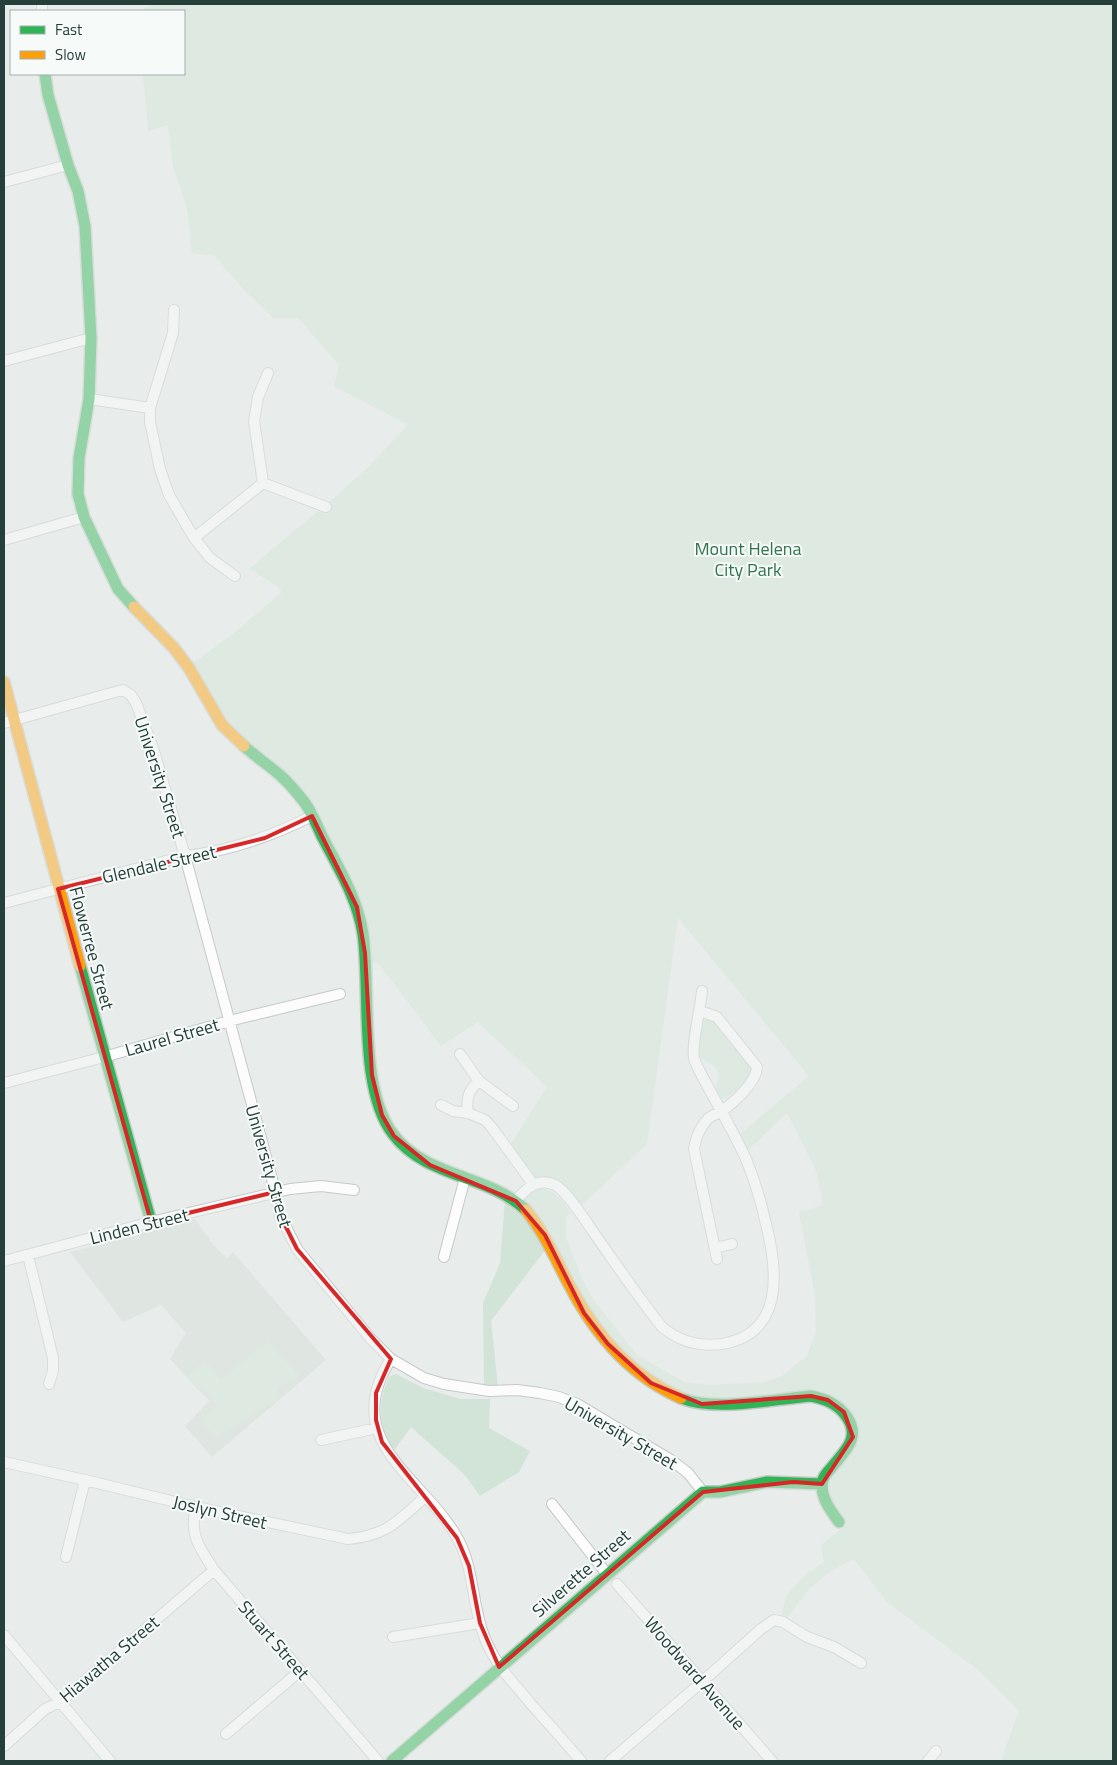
<svg xmlns="http://www.w3.org/2000/svg" width="1117" height="1765" viewBox="0 0 1117 1765" font-family="'Titillium Web',sans-serif">
<style>
.built{fill:#d6ddda}
.green{fill:#d2e4d8}
.lines{fill:none;stroke-linecap:round;stroke-linejoin:round}
.street-casing{stroke:#c5c9c7;stroke-width:12}
.fast-casing{stroke:#c4c9c7;stroke-width:14}
.slow-casing{stroke:#c4c9c7;stroke-width:14}
.street{stroke:#fcfcfc;stroke-width:10}
.fast{stroke:#30b455;stroke-width:11}
.slow{stroke:#ff9f0a;stroke-width:11}
.marked{fill:none;stroke:#d62828;stroke-width:4;stroke-linejoin:round}
.labels{text-anchor:middle;dominant-baseline:central;stroke-width:4;stroke-linejoin:round;paint-order:stroke}
.park-label{font-size:18px;fill:#31744f;stroke:#f6faf9}
.street-label{font-size:18px;fill:#253f3a;stroke:#f6faf9}
</style>
<rect width="100%" height="100%" fill="#e8ecea"/>
<path class="built" d="M195,1219l19,27 13,12 6,-6 93,108 -114,97 -27,-31 24,-25 -39,-42 16,-26 -25,-28 -38,17 -53,-70z"/>
<path class="green" d="M149,4h964v1757h-112l18,-50 -42,-42 -90,-67 -33,-43 -25,13 -20,17 -22,29 -6,-2 6,-22 18,-19 19,-13 -3,-17 25,-20c-28,-36 -20,-45 8,-76l-15,-49 -146,-2 -46,-22 -47,-47 -76,-127 3,-9c23,-11 31,2 44,20l-5,4v21l17,42 10,19 44,56 47,27 27,3 53,-3 18,-6 25,-20 9,-23 -1,-37 -16,-84 24,-7 -6,-32 -30,-60 -41,39 -7,-17 70,-59 -131,-158 -31,226 -67,63 -36,-29 -14,-1 -19,-33 36,-57 -69,-65 -37,24 -62,-82 -9,-3 -3,-28 -55,-125 -86,-83 -35,-60 48,-36 43,-37 -6,-7 -27,-16 86,-72 32,-29 41,-43 -74,-39 5,-21 -41,-47h-25l-30,-29 -28,-33 -23,-3 -5,-45 -14,-42 -5,-41 -20,6 -5,-57h41v-63h-45l9,-4z
M711,1019l3,2 38,47 -1,10 -25,21 -7,-2 -4,-6c0,-5 4,-10 3,-15 -1,-17 -16,-12 -21,-22l4,-30 2,-3z
M505,1200l18,13 23,36 -55,72 7,66h-14l-1,-84 17,-40z
M268,1341l31,35 -21,12 -2,13 -60,36 -14,-15 15,-18 -15,-16 -4,2 -12,-13 19,-16 16,19z
M396,1374l27,14 37,11h30l-1,29 41,23 -11,21 -39,24 -16,-22 -53,-47 -19,26c-12,-25 -16,-52 -2,-77z"/>
<g class="lines">
<defs>
<path id="street" d="M42,4v7
M4,182l64,-17
M174,310l-1,23 -23,75v14l10,47 9,26 25,43 16,20 25,18
M4,361l87,-23
M268,373l-10,24 -4,24 9,62 63,24
M89,399l61,9
M194,538l69,-55
M4,540l80,-23
M4,723l111,-31 8,-2 8,5 5,8 17,45 32,108 87,323 8,36 17,34 74,90 20,20 33,19 20,6 45,7 28,-1 23,3 19,4 18,7 94,56 17,13 15,19
M4,903l181,-47c45,-5 87,-20 127,-40
M700,1011l17,6 40,50c-1,16 -23,36 -37,45 -5,3 -10,4 -13,8 -8,9 -11,17 -13,29l23,110
M460,1054l19,27 34,25
M479,1081c-11,10 -13,17 -11,32l17,7 8,9 40,55
M4,1083l100,-26 125,-36 111,-27
M441,1105l12,6 15,2
M516,1201c9,-12 22,-24 39,-16 13,7 32,38 41,51 22,31 43,62 66,91 18,15 37,20 60,17 61,-10 56,-70 45,-116 -5,-23 -12,-47 -21,-69 -11,-24 -24,-47 -37,-70 -5,-10 -12,-21 -15,-31 -3,-12 7,-52 8,-67
M715,1248l17,-4
M28,1255l25,103v13l-4,13
M444,1257l21,-79
M4,1261l147,-39 139,-33 31,-3 33,4
M391,1359c-54,84 36,120 68,182 15,29 13,64 25,95 11,29 28,45 47,68 17,19 34,38 50,57
M321,1440l56,-12
M4,1462l81,18 111,27 152,32c38,-3 50,-18 77,-42
M552,1504l55,70
M196,1507c-7,28 3,40 18,63l164,191
M66,1557l19,-77
M617,1584l155,177
M4,1635l106,126
M393,1637l87,-14
M226,1734l74,-63
M4,1746l41,-37 15,-7 154,-132
M610,1761l93,-80 58,-52 13,-9 9,2 24,15 27,10 27,16
M928,1761l8,-10"/>
<path id="fast" d="M45,74l3,21 20,70 10,26 7,35 6,112 -2,61 -10,59 -1,36 6,23 34,72 16,18
M244,746c12,11 26,20 38,31 8,7 16,17 23,26 7,10 12,22 17,33 16,31 36,63 41,98 8,56 -5,154 30,200 33,44 95,40 133,76
M80,966l71,256
M681,1398c35,14 92,1 130,-2 15,3 27,8 36,21 14,21 -2,34 -15,50 -3,4 -8,8 -9,13 -4,15 7,30 16,42
M392,1761l311,-269h17l47,-10 55,2"/>
<path id="slow" d="M134,607l40,41 15,20 33,57 22,21
M4,682l76,284
M526,1210c19,23 30,50 44,76 25,48 61,90 111,112"/>
</defs>
<use href="#street" class="street-casing"/>
<use href="#fast" class="fast-casing"/>
<use href="#slow" class="slow-casing"/>
<use href="#street" class="street"/>
<use href="#fast" class="fast"/>
<use href="#slow" class="slow"/>
</g>
<path d="M0 0H1117V1765H0ZM312,816l45,91 8,46 7,122 10,40 12,21 36,29 86,36 29,34 39,78 24,31 43,39 51,21 109,-8 17,4 16,12 9,25 -31,47 -29,-2 -90,10 -204,175 -19,-44 -11,-57 -12,-28 -75,-96 -6,-22v-27l15,-34 -94,-110 -17,-34 -5,-23 -124,30 -93,-333 207,-51z" fill="#e8ecea" fill-opacity=".55" fill-rule="evenodd"/>
<path class="marked" d="M312,816l45,91 8,46 7,122 10,40 12,21 36,29 86,36 29,34 39,78 24,31 43,39 51,21 109,-8 17,4 16,12 9,25 -31,47 -29,-2 -90,10 -204,175 -19,-44 -11,-57 -12,-28 -75,-96 -6,-22v-27l15,-34 -94,-110 -17,-34 -5,-23 -124,30 -93,-333 207,-51z"/>
<g class="labels">
<g class="park-label">
<text x="748" y="548">Mount Helena<tspan x="748" dy="21">City Park</tspan></text>
</g>
<g class="street-label">
<text transform="translate(160 777) rotate(72)">University Street</text>
<text transform="translate(159 864) rotate(-13)">Glendale Street</text>
<text transform="translate(92 948) rotate(75)">Flowerree Street</text>
<text transform="translate(172 1037) rotate(-16)">Laurel Street</text>
<text transform="translate(269 1166) rotate(74)">University Street</text>
<text transform="translate(139 1226) rotate(-14)">Linden Street</text>
<text transform="translate(621 1433) rotate(30)">University Street</text>
<text transform="translate(220 1512) rotate(13)">Joslyn Street</text>
<text transform="translate(581 1573) rotate(-41)">Silverette Street</text>
<text transform="translate(274 1640) rotate(49)">Stuart Street</text>
<text transform="translate(109 1659) rotate(-40)">Hiawatha Street</text>
<text transform="translate(695 1673) rotate(49)">Woodward Avenue</text>
</g>
</g>
<rect width="1117" height="1765" fill="none" stroke="#253f3a" stroke-width="10"/>
<rect x="10" y="10" width="175" height="65" fill="#f6faf9" stroke="#a2afad"/>
<rect x="20" y="26" width="25" height="8" fill="#30b455" stroke="#a2afad"/>
<text x="55" y="35" font-size="15" fill="#253f3a">Fast</text>
<rect x="20" y="51" width="25" height="8" fill="#ff9f0a" stroke="#a2afad"/>
<text x="55" y="60" font-size="15" fill="#253f3a">Slow</text>
</svg>
